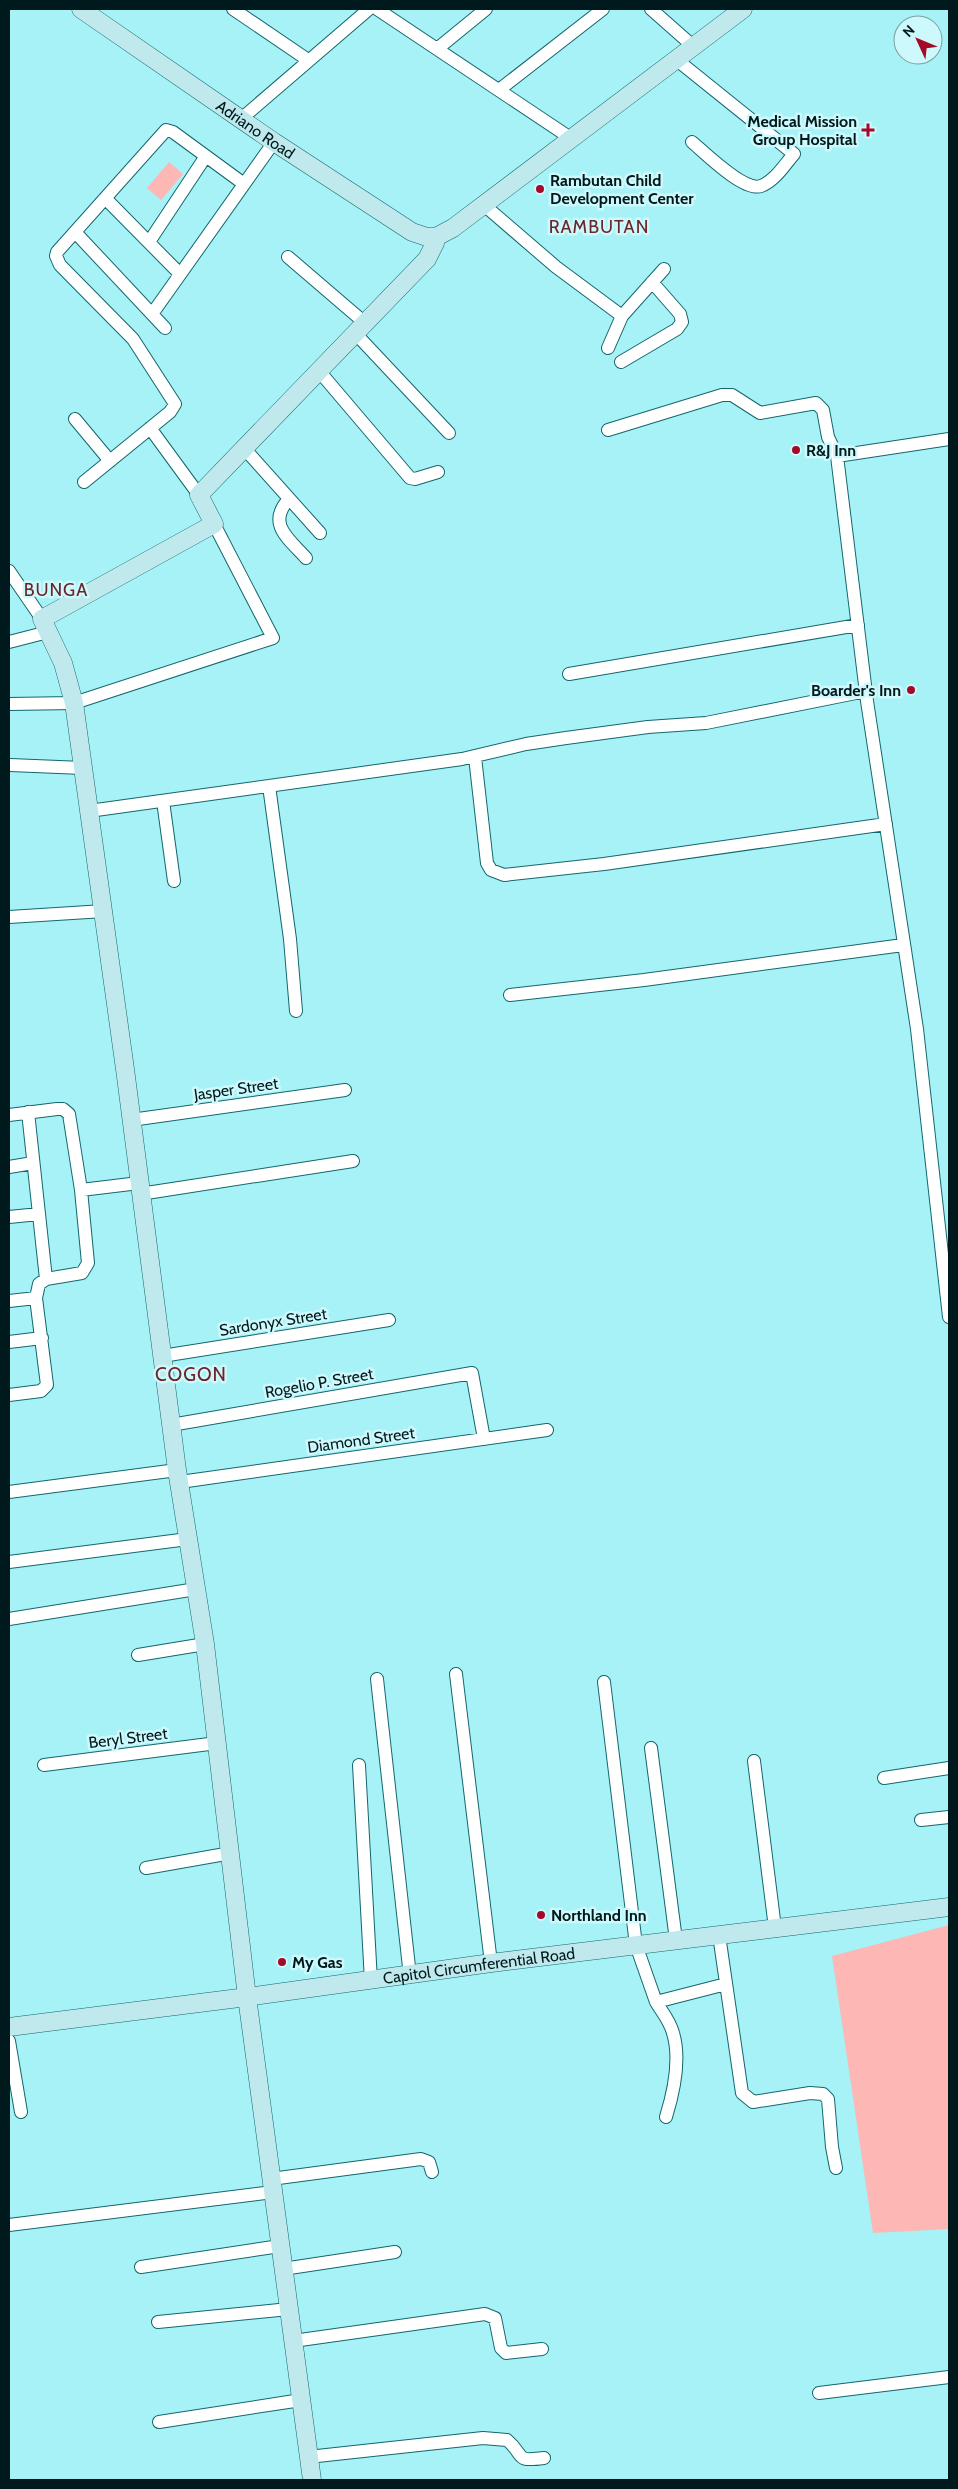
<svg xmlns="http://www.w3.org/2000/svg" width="958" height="2489" viewBox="0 0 958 2489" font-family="Cabin,sans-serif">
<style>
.green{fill:#fdb7b5}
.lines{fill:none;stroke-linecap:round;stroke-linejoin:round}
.street-casing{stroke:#13676c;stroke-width:14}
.secondary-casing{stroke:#13676c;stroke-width:19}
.street{stroke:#fff;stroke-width:12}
.secondary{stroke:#bfe9ec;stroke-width:18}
.poi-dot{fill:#a50927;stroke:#cef9fc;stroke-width:2}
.labels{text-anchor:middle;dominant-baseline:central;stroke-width:5;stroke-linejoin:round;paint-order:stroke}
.poi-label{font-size:16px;font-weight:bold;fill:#00191c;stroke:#cef9fc;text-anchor:start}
.street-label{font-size:16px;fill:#00191c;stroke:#cef9fc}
.neighbourhood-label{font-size:18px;letter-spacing:1px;fill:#6b2528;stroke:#cef9fc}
.quarter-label{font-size:19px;letter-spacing:1px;fill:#6b2528;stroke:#cef9fc}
</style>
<rect width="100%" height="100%" fill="#a6f2f7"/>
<path class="green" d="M169,162l14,12 -22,26 -14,-12z
M949,1925v304l-76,4 -41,-277z"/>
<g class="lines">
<defs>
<path id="street" d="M233,9l75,51
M377,9l195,130
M651,9l43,38
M437,49l49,-40
M677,60l117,94c-9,10 -19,27 -33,32 -17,6 -56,-33 -69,-44
M499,90l104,-81
M241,119l128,-110
M106,199l74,75
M484,205l72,62 66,49
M75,232l90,96
M149,242l57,-86
M288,257l77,66
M152,314l122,-172
M355,333l94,100
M608,348l14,-32 42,-47
M621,362l56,-33 5,-7 -2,-8 -28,-32
M319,371l91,107 5,1 23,-7
M75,419l35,42
M150,428l49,67
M608,430l114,-35h10l28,18 56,-10 7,7 5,27 9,19
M949,439l-112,17 30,245 50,328 32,288
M244,448l76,85
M84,482l86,-70 5,-8 -42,-65 -73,-74 -4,-9 1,-4 109,-122 7,2 71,52
M289,499c-23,25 0,40 17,59
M9,571l33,48
M9,642l39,-10
M569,674l289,-49
M9,704l65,-1 199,-65 -59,-114
M475,757l12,106 4,7 13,5 100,-11 282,-40
M10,765l73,3
M269,786l21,153 6,72
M163,801l11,80
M89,811l373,-52 64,-15 40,-6 82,-11 58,-4 160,-32
M9,917l95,-6
M510,995l134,-15 259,-35
M28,1112l18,167
M9,1115l48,-6h6l6,5 12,76 7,73 -6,10 -36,6 -7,5 -3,14 11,87 -6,6 -32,4
M131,1120l214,-30
M9,1167l24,-4
M81,1190l58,-7
M140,1194l213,-33
M9,1217l30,-3
M9,1301l27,-3
M9,1342l33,-4
M162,1356l227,-36
M171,1425l301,-52 12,66
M180,1482l367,-52
M9,1492l168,-22
M9,1562l179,-23
M9,1619l187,-30
M138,1655l67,-11
M456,1674l35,289
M377,1679l33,297
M604,1682l32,263 20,57
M651,1748l25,192
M754,1761l21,167
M44,1765l173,-22
M359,1765l12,216
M884,1778l65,-10
M921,1820l28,-3
M146,1868l85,-15
M719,1935l23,158 11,9 57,-9 13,1 5,5 4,48 4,21
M9,2041l12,71
M666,2117c8,-26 15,-58 7,-84 -3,-12 -11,-21 -17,-31l70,-18
M271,2179l150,-20 8,3 3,10
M9,2225l264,-33
M141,2267l139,-21
M283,2269l112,-17
M158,2322l131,-13
M293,2341l192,-27 10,4 6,30 5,5 36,-4
M819,2393l130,-16
M159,2422l142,-22
M308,2457l175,-19 24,2c19,16 6,22 37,18"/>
<g id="secondary">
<path id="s1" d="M81,9l193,133 138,90 15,5h9l17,-9 290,-219"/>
<path id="s2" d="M9,2027l238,-30 244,-34 458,-56"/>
<path d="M312,2480l-65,-483 -42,-353 -28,-174 -52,-401 -51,-366 -11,-40 -21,-44 172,-95 -15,-29 228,-236 8,-16 1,-6"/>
</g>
</defs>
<use href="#street" class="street-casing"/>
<use href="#secondary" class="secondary-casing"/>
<use href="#street" class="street"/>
<use href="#secondary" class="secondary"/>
</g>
<g class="poi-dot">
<path d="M865.5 122.5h5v5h5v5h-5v5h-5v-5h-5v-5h5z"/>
<circle cx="540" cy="189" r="5"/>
<circle cx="796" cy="450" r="5"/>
<circle cx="911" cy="690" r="5"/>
<circle cx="541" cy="1915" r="5"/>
<circle cx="282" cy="1962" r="5"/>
</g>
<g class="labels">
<g class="poi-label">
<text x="857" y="121" text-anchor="end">Medical Mission<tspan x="857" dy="18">Group Hospital</tspan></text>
<text x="550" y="180">Rambutan Child<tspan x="550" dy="18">Development Center</tspan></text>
<text x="806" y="450">R&amp;J Inn</text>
<text x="901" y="690" text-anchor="end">Boarder's Inn</text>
<text x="551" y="1915">Northland Inn</text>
<text x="292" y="1962">My Gas</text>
</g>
<g class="street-label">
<text stroke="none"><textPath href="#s1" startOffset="212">Adriano Road</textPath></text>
<text transform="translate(236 1089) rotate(-8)">Jasper Street</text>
<text transform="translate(273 1322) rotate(-9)">Sardonyx Street</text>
<text transform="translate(319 1383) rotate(-10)">Rogelio P. Street</text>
<text transform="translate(361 1440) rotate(-8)">Diamond Street</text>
<text transform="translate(128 1738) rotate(-7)">Beryl Street</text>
<text stroke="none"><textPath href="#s2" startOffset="474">Capitol Circumferential Road</textPath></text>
</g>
<g class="neighbourhood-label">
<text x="599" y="227">RAMBUTAN</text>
<text x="56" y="590">BUNGA</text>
</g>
<g class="quarter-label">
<text x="191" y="1374">COGON</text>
</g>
</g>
<rect width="958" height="2489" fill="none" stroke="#00191c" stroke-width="20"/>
<g transform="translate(918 40) rotate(314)"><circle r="24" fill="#cef9fc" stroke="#7c9fa2"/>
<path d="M0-4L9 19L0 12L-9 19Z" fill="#a50927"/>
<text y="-8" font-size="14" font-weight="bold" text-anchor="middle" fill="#00191c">N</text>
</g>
</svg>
